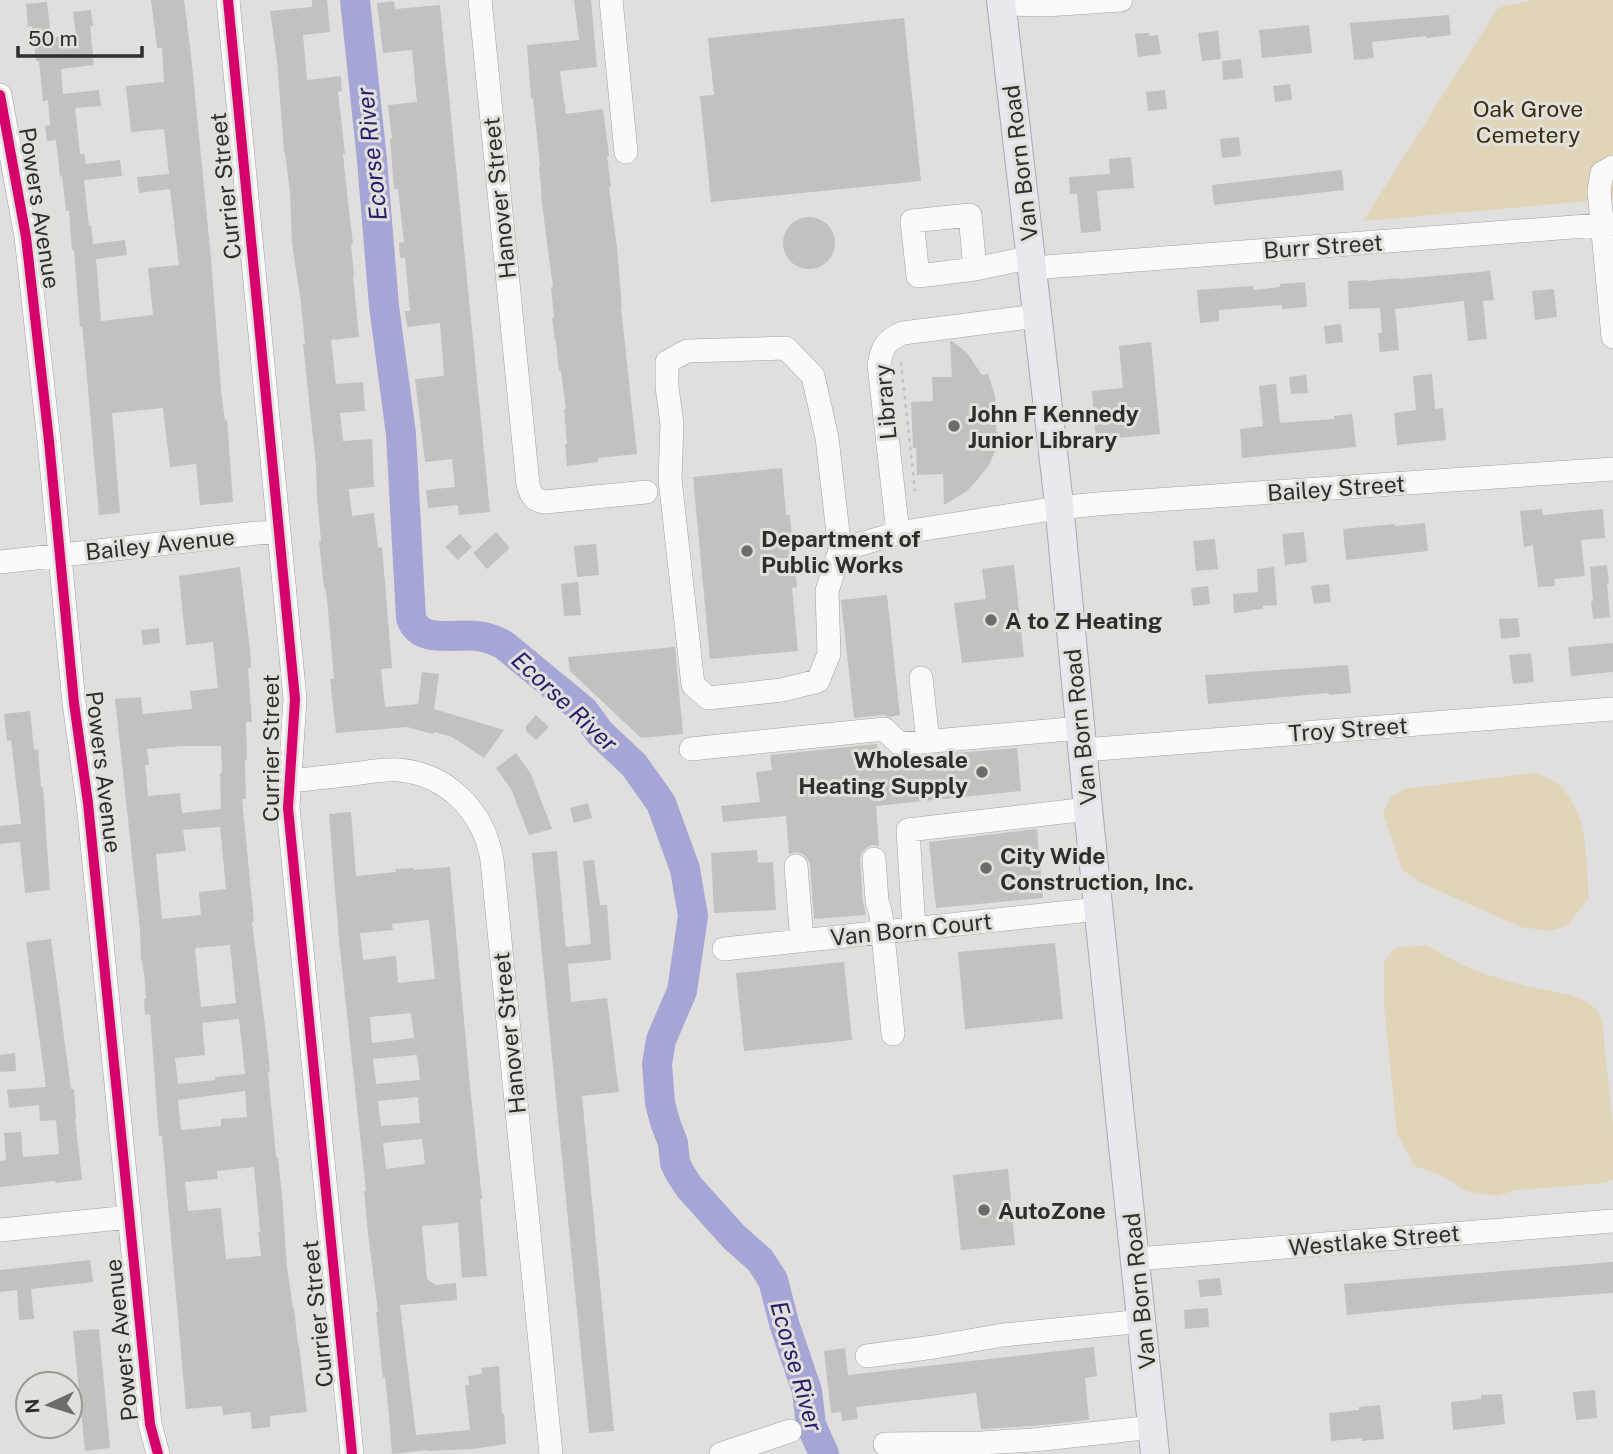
<svg xmlns="http://www.w3.org/2000/svg" width="1613" height="1454" viewBox="0 0 1613 1454" font-family="'Public Sans',sans-serif">
<style>
.green{fill:#e1d5b9}
.lines{fill:none;stroke-linecap:round;stroke-linejoin:round}
.river{stroke:#a5a6d5;stroke-width:30}
.building{fill:#c2c1bf;fill-rule:evenodd}
.minor-casing{stroke:#a2a19f;stroke-width:24}
.major-casing{stroke:#a9a8b4;stroke-width:30}
.path{stroke:#c1c0bf;stroke-width:2.5;stroke-dasharray:3.5 5;stroke-linecap:butt}
.minor{stroke:#fafafa;stroke-width:23}
.major{stroke:#e8e8ef;stroke-width:28}
.cycleway-casing{stroke:#e2e0dc;stroke-width:15}
.cycleway{stroke:#d6006c;stroke-width:10}
.poi-dot{fill:#6d6c6b;stroke:#e2e0dc;stroke-width:2.5}
.labels{text-anchor:middle;dominant-baseline:central;stroke-width:6;stroke-linejoin:round;paint-order:stroke}
.park-label{font-size:23px;fill:#3b2e0c;stroke:#e2e0dc}
.street-label{font-size:23px;fill:#2f2e2d;stroke:#e2e0dc}
.poi-label{font-size:23px;font-weight:bold;fill:#2f2e2d;stroke:#e2e0dc;text-anchor:start}
.water-label{font-size:24px;font-style:italic;fill:#281d6c;stroke:#e2e0dc}
</style>
<rect width="100%" height="100%" fill="#e1dfdd"/>
<path class="green" d="M1530,0h83v199l-250,22 135,-213z
M1533,773c8,3 19,5 25,11 31,28 28,76 31,114l-22,28 -17,5 -29,-4 -102,-45 -17,-13 -19,-56 7,-15 14,-9z
M1425,945c16,8 32,18 49,25 18,7 38,12 57,17 23,6 62,6 71,33l11,107v53l-10,3 -86,7 -21,6 -30,-5 -25,-16 -27,-9 -17,-32 -13,-129v-43l11,-14z"/>
<g class="lines">
<path class="river" d="M355,0l17,160 12,146 17,128 10,184c9,27 44,15 66,18 10,1 18,4 27,9l79,65 17,23 34,32 27,38 24,66 8,47 -11,75 -21,49 -4,24 3,39 5,19 8,21 2,20 5,10 9,14 45,50 26,23 13,20 11,43 23,68 4,34 13,29"/>
</g>
<path class="building" d="M151,0h33l7,55 20,203 10,132 4,31 2,-1 6,82 -33,3 -4,-41 -26,3 -7,-59 -51,5 8,100 -21,2 -13,-149 -4,-40 -2,1 -6,-77h-2l-3,-39h-3l-4,-35h-2l-4,-36 -9,1 -2,-15 5,-1 -2,-25 -5,1 -4,-40h-3l-4,-35 -4,1 -2,-23 21,-2 4,35 25,-2 -3,-23 18,-2 2,16h-3l4,39 -33,4 2,25 36,-4 2,16 -26,2 5,46h4l2,10 34,-4 2,16 -38,4 5,46 2,-1 2,19 32,-4 2,15 -31,4 5,62 52,-6 -5,-47 31,-3 -9,-76 -31,4 -2,-16 32,-3 -5,-45 -33,3 -5,-46 38,-4 -2,-34h-5z
M312,0h15l3,32 -27,3 4,45 34,-4 1,15 -4,1 7,62h-2l3,30 7,60h-2l3,32h-1l6,61 -28,3 5,44 27,-2 2,29 -25,2 3,28 29,-2 2,48 -25,2 3,27 22,-3 4,35 4,-1 10,121 -11,1 4,38 33,-3 4,-32 17,2 -5,35 70,21 -20,28 -32,-21 -18,-5 -1,2 -26,-7 -71,6 -6,-54h4l-7,-81 -2,-10h-1l-5,-47h2l-4,-45 -1,-30 -13,-122h2l-4,-41 -9,-60 -2,-50 -5,-41h-1l-7,-92 -7,-49 42,-4z
M574,0h17l6,67 -37,4 4,32h1l1,11 37,-5 6,47h-2l4,31h-2l8,61 5,60h-1l16,146 -39,4v4l-31,4 -2,-22h2l-3,-35h2l-5,-38h-2l-3,-30h-1l-3,-23h2l-3,-31h2l-12,-90h1l-3,-30 1,-1 -7,-68 -2,1 -4,-54 52,-5z
M394,1l1,8 45,-4 50,507 -31,3 -1,-10 -30,3 -2,-18 29,-3 -3,-28 -27,3 -10,-83 29,-3 -4,-53 -33,4 -2,-16h5l-5,-53h-5l-1,-15 5,-1 -6,-53h-4l-4,-50h2l-4,-34 29,-3 -5,-52 -29,3 -6,-50z
M1449,15l2,20 -25,3v-2l-54,6 2,16 -20,2 -4,-37z
M904,18l17,163 -210,21 -11,-106 14,-1 -6,-57z
M1309,25l3,28 -50,5 -3,-28z
M1218,31l3,28 -19,2 -4,-28z
M1149,33v3l9,-1 3,19 -23,3 -3,-23z
M1241,59l2,19 -20,2 -1,-19z
M1290,84l2,16 -17,2 -2,-16z
M1165,90l2,19 -19,2 -2,-19z
M1239,137l2,19 -19,2 -2,-19z
M1131,157l3,31 -37,3 4,40 -20,2 -4,-39h-7l-1,-17 41,-3 -1,-15z
M1342,170l2,20 -130,15 -2,-20z
M783 243a26 26 0 1 1 52 0a26 26 0 1 1-52 0Z
M1490,271l4,29 -11,1 4,38 -19,2 -4,-40 -69,8 4,41 -19,2 -2,-19h4l-2,-25 -31,1 -1,-28 20,-1v1l31,-3v1z
M1305,282l2,25 -25,2v-4l-63,5v11l-19,2 -3,-33 56,-4 1,4 26,-3v-3z
M1554,289l3,28 -22,3 -3,-29z
M1341,324l2,18 -17,2 -2,-18z
M950,341h2l15,12 15,22 6,-1 6,19 3,15 -1,23 6,4 -13,30 -11,14 -11,12 -23,14 -1,-31 -26,1 -1,-27h-3l-2,-46 22,-1 -1,-24h20z
M1151,342l9,92 -64,6 -4,-49 31,-3 -4,-42z
M1432,374l3,35 8,-1 3,32 -49,5 -3,-32 22,-3 -3,-34z
M1306,375l2,18 -17,1 -2,-17z
M1276,384l4,39 54,-4v-3l18,-2 4,33 -114,11 -2,-29 23,-3 -4,-40z
M782,468l4,47h4l7,72 -5,1 6,63 -88,8 -17,-182z
M1542,509l1,6 60,-6 2,29 -24,2 4,36 -31,3 1,7 -17,1 -5,-42 -9,2 -4,-36z
M1425,523l3,28 -82,9 -3,-31 52,-5v2z
M496,532l14,16 -23,21 -14,-16z
M1304,532l3,30 -22,3 -3,-31z
M460,534l12,13 -14,13 -13,-13z
M1215,539l3,30 -22,2 -3,-30z
M596,544l3,31 -22,2 -3,-31z
M1014,565l10,92 -62,6 -8,-60 32,-4 -4,-30z
M1607,565l2,18 -2,1 3,33 -17,2 -2,-18h2l-3,-34z
M240,567l10,83 1,18h-3l4,54h-6l1,38h-2l1,39h-4l12,122 -2,1 14,112 4,38h-2l8,85h2l4,39 5,72 6,40 1,-1 4,38h1l8,67 -37,4v11l-18,2 -2,-17 -27,3 -1,-9 -36,3 -24,-273h-3l-9,-122 -5,1 -1,-16h2l-2,-26 -3,-16 -1,-27 -25,-231 26,-2 2,17 49,-5 -2,-18 28,-3 -5,-46 -27,3 -7,-69zM182,746h39l1,27h-2l1,36 -39,4 -2,-20 -32,3 -3,-31h4l-2,-16zM220,827l6,62 -27,3 2,23 -39,4 -6,-65 30,-3 -3,-21zM230,945l6,58 -35,4 -6,-59zM239,1019l6,55 -30,3v3l-37,4 -3,-26 30,-3 -3,-32zM245,1091l2,26 -26,2v7l-40,4 -3,-30zM254,1167l6,65h-2l3,24 -35,3 -5,-51 -33,3 -3,-29 33,-3 -1,-8z
M1274,567l3,38 -14,1v3l-12,1v1l-17,2 -1,-19 25,-2 -1,-23z
M578,582l3,33 -17,1 -3,-32z
M1329,584l2,18 -17,2 -3,-18z
M1208,586l2,18 -17,2 -2,-18z
M887,595l13,120 -10,2 -7,-2 -29,3 -13,-118z
M1518,618l2,19 -19,2 -2,-20z
M159,628l1,15 -17,2 -2,-15z
M1613,643v29l-42,4 -3,-29z
M675,647l8,87 -42,4 -71,-67 -2,-14z
M1531,653l3,29 -21,2 -4,-29z
M1348,665l3,28 -22,2v-2l-121,11 -3,-29z
M30,711l4,39 4,-1 3,38h2l7,103 -25,3 -5,-51 -20,2v-18l21,-2 -10,-84 -4,1 -3,-27z
M536,715l13,12 -13,13 -10,-9v-5z
M877,744l2,15 138,-11 4,43 -145,15 3,40 -7,-1 -6,3 -5,6 -1,5 3,43 3,13 -52,4 -4,-55 -3,-6 -4,-4 -7,-2 -7,2 -3,-38 -63,6 -2,-16 39,-4 -4,-30 16,-2 -2,-15z
M516,753l15,21 21,55 -23,6 -18,-46 -15,-21z
M588,803l4,15 -18,5 -4,-15z
M351,812l5,64 40,-4 -1,-3 19,-1v2l36,-3 20,219 12,113h-2l7,77 -25,2 -4,-55 -36,3 5,53 9,6 20,-2 1,17 -57,5 16,130 54,-5 -5,-45h4l-1,-9 14,-2 -1,-6 18,-2 3,48 2,-1 2,31 -33,5 -45,2v-1l-36,4 -3,-39 -4,-38 -2,1 -7,-66h2l-10,-79 -4,-42h2l-27,-251 -10,-126zM429,920l6,59 -37,4 -2,-27 -33,4 -3,-27 33,-3 -1,-6zM411,1013l3,25 -42,5 -2,-26zM417,1055l3,25 -44,4 -3,-25zM418,1097l2,26 -39,3 -3,-25zM422,1139l3,25 -39,5 -3,-26z
M1037,829l6,69 -107,10 -7,-66z
M757,850l1,13 15,-1 3,48 -62,3 -3,-60z
M557,851l9,96 25,-3 -8,-83 11,-1 6,45h7l4,55 -43,4 3,38 36,-4 12,94 -37,4 32,335 -25,2 -57,-580z
M51,939l20,150h3l2,29h-1l7,62 -27,3v-2l-55,6v-26l6,-1 -2,-27 17,-1 2,25 36,-3 -3,-34 -16,1 -1,-16 -30,3 -2,-18 39,-3 -20,-145z
M1055,943l8,76 -98,10 -7,-77z
M844,962l8,78 -108,11 -8,-78z
M15,1053l1,18 -16,1v-17z
M1008,1169l7,76 -54,5 -8,-75z
M90,1260l3,22 -62,7 3,30 -15,1 -2,-30 -17,2v-22z
M1613,1262v31l-164,12 -102,10 -3,-31z
M1220,1278l2,17 -22,2 -2,-17z
M1208,1308l1,19 -24,2 -1,-19z
M99,1329l11,119 -25,3 -12,-120z
M1094,1347l3,29 -12,2 4,42 -56,6 -52,3 -5,-36 -120,14 2,12 -16,2 -1,-9 -10,1 -7,-62 21,-3 3,27z
M1595,1390l2,28 -21,2 -3,-28z
M1502,1394l3,30 -52,6 -2,-28 30,-3v-4z
M1380,1405l4,34 -22,2v-3l-31,3 -2,-28 30,-3v-3z"/>
<g class="lines">
<defs>
<path id="minor" d="M228,0l67,699 -7,109 64,646
M480,0l48,485c3,10 6,16 17,17l101,-10
M611,0l15,152
M1002,4l44,1 75,-5
M0,95l26,142 23,204 25,262 14,100 62,621 8,30
M1613,167l-11,6 -3,18 14,146
M1032,268l581,-44
M975,269l-5,-54 -58,6 6,55 57,-7 57,-12
M898,533l-19,-168c3,-18 7,-25 24,-32l134,-17
M840,550l-13,-112 -14,-62 -27,-28 -99,3 -20,11v25l5,37 -2,55 23,206 15,13 74,-8 36,-9 11,-27 -2,-63 13,-41 58,-17 160,-25 39,-4 516,-35
M0,562l257,-29 22,-1
M921,678l7,64
M691,749l193,-20 16,15 180,-16
M1083,750l530,-41
M289,781c22,-2 44,-5 65,-7 15,-2 29,-5 44,-4 50,4 86,42 94,90l59,594
M874,859l3,42 4,14 12,119
M796,866l6,75
M914,929l-6,-99 180,-21
M724,949l375,-40
M0,1230l130,-13
M1136,1259l477,-38
M867,1356l67,-9 69,-12 140,-14
M885,1444l95,-1 54,-3 119,-13
M721,1454l69,-23"/>
<path id="major" d="M1001,0l58,504 29,305 67,645"/>
</defs>
<use href="#minor" class="minor-casing"/>
<use href="#major" class="major-casing"/>
<path class="path" d="M901,362l14,129"/>
<use href="#minor" class="minor"/>
<use href="#major" class="major"/>
<defs>
<path id="cycleway" d="M228,0l67,699 -7,109 64,646
M0,95l26,142 23,204 25,262 14,100 62,621 8,30"/>
</defs>
<use href="#cycleway" class="cycleway-casing"/>
<use href="#cycleway" class="cycleway"/>
</g>
<g class="poi-dot">
<circle cx="954" cy="426" r="7"/>
<circle cx="747" cy="551" r="7"/>
<circle cx="991" cy="620" r="7"/>
<circle cx="982" cy="772" r="7"/>
<circle cx="986" cy="868" r="7"/>
<circle cx="984" cy="1210" r="7"/>
</g>
<g class="labels">
<g class="park-label">
<text x="1528" y="108">Oak Grove<tspan x="1528" dy="26">Cemetery</tspan></text>
</g>
<g class="street-label">
<text transform="translate(1020 163) rotate(-97)">Van Born Road</text>
<text transform="translate(225 186) rotate(-96)">Currier Street</text>
<text transform="translate(499 198) rotate(-96)">Hanover Street</text>
<text transform="translate(40 208) rotate(81)">Powers Avenue</text>
<text transform="translate(1323 246) rotate(-4)">Burr Street</text>
<text transform="translate(885 402) rotate(-95)">Library</text>
<text transform="translate(1336 488) rotate(-4)">Bailey Street</text>
<text transform="translate(160 544) rotate(-6)">Bailey Avenue</text>
<text transform="translate(1080 727) rotate(-96)">Van Born Road</text>
<text transform="translate(1348 729) rotate(-4)">Troy Street</text>
<text transform="translate(270 748) rotate(-90)">Currier Street</text>
<text transform="translate(104 772) rotate(83)">Powers Avenue</text>
<text transform="translate(911 929) rotate(-6)">Van Born Court</text>
<text transform="translate(509 1033) rotate(-96)">Hanover Street</text>
<text transform="translate(1374 1240) rotate(-5)">Westlake Street</text>
<text transform="translate(1139 1291) rotate(-96)">Van Born Road</text>
<text transform="translate(317 1314) rotate(-96)">Currier Street</text>
<text transform="translate(121 1340) rotate(-96)">Powers Avenue</text>
</g>
<g class="poi-label">
<text x="968" y="413">John F Kennedy<tspan x="968" dy="26">Junior Library</tspan></text>
<text x="761" y="538">Department of<tspan x="761" dy="26">Public Works</tspan></text>
<text x="1005" y="620">A to Z Heating</text>
<text x="968" y="759" text-anchor="end">Wholesale<tspan x="968" dy="26">Heating Supply</tspan></text>
<text x="1000" y="855">City Wide<tspan x="1000" dy="26">Construction, Inc.</tspan></text>
<text x="998" y="1210">AutoZone</text>
</g>
<g class="water-label">
<text transform="translate(371 154) rotate(-96)">Ecorse River</text>
<text transform="translate(565 701) rotate(43)">Ecorse River</text>
<text transform="translate(797 1366) rotate(74)">Ecorse River</text>
</g>
</g>
<g transform="translate(49 1405) rotate(266)"><circle r="33" fill="#e2e0dc" stroke="#9a9996" stroke-width="2"/>
<path d="M0-5L12 26L0 18L-12 26Z" fill="#6d6c6b"/>
<text y="-10" font-size="19" font-weight="bold" text-anchor="middle" fill="#2f2e2d">N</text>
</g>
<path d="M18 46v10h124v-10" fill="none" stroke="#2f2e2d" stroke-width="3.5"/>
<text x="28" y="46" font-size="21" fill="#2f2e2d" stroke="#e2e0dc" stroke-width="5" paint-order="stroke">50 m</text>
</svg>
